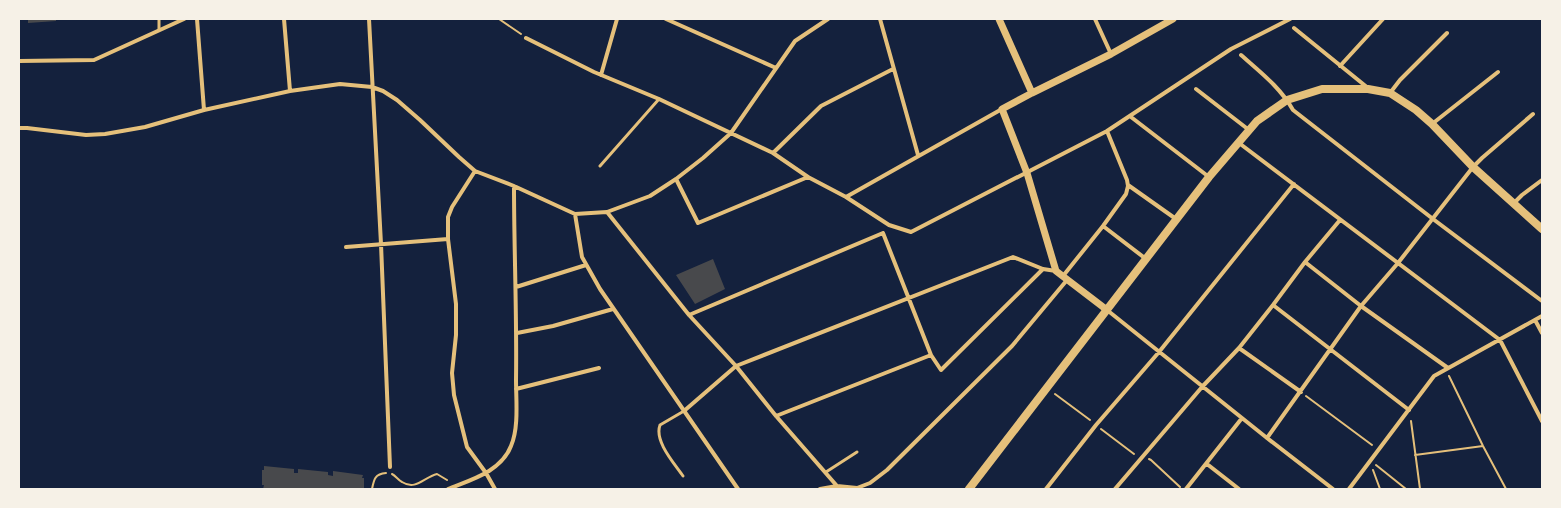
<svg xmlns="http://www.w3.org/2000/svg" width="1561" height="508" viewBox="0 0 1561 508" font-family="'Public Sans',sans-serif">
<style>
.building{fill:#48494c}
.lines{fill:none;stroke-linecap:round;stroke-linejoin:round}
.path{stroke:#e5c07b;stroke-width:2}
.service{stroke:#e5c07b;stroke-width:3}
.minor{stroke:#e5c07b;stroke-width:4}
.tertiary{stroke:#e5c07b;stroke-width:7}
.secondary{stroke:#e5c07b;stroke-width:8}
</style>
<rect width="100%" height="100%" fill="#14213d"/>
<path class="building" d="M28,19h28v2l-28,2z
M713,259l12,30 -30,15 -19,-29z
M264,466l30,3v4h4v-4l30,3v3l5,1v-5l30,4 -1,3h2v11h-67l1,-1h-5v1h-30l1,-4h-2v-15h2z"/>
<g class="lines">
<path class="path" d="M499,19l22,15
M1449,376l34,70 23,43
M1055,394l35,26
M1306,396l66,49
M1411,421l9,68
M1101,429l33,25
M1415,455l68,-9
M1149,459l2,1 29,27
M1376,465l30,24
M1373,470l7,19
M392,474c4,2 6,6 10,8 14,9 22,-5 35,-8l10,6
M372,489c2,-10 3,-15 14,-16"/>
<path class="service" d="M159,19v11
M600,166l59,-67
M826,472l31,-20
M683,476c-9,-13 -29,-35 -23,-51l24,-14"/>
<path class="minor" d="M197,19l7,91
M284,19l6,72
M369,19l12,225 9,223
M666,19l110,49
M880,19l38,136
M1095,19l16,35
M1294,28l74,60
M526,38l68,34 65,27 114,54 35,24 38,20 43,28 22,7 196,-101 124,-82 59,-30
M1241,55c19,17 39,32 52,55l140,109 109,82
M19,61l75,-1 90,-41
M1340,66l43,-47
M601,75l16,-56
M1196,89l53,41
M1390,93l10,-13 47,-47
M1131,117l78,60
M1432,124l66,-52
M19,128h8l59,7 19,-1 40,-7 59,-17 86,-19 50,-7 32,3 11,4 14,9 23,20 39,37 16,14 39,15 61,28 32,-2 43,-16 26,-17 27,-21 28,-25 64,-92 33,-22
M1239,143l261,197 42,81
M773,153l48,-47 72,-37
M475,171l-23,36 -4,10v22l8,65v31l-4,38 2,22 13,52 19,26 9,16
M676,179l22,44 110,-46
M1128,185l48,34
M846,197l156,-88
M1514,203l8,-8 20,-15
M607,212l82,103 47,51 40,50 61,70
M575,214l7,43 18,32 138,200
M1103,226l43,33
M883,233l48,122 10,15 102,-101
M346,247l102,-8
M1305,262l56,44 87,62
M1063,276l40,-50 23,-32 2,-8 -1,-6 -20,-49
M516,287l70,-22
M1273,305l136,105
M1107,310l160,128 66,51
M689,315l194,-82
M1535,320l7,13
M517,333l36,-7 60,-17
M1239,348l62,44
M516,389l83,-21
M684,411l52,-45 277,-109 30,12 13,2
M776,416l155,-61
M1267,438l94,-132 37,-43 75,-96 9,-9 51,-44
M1207,464l32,25
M448,489c22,-9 53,-17 63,-43 8,-18 5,-46 5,-66 1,-65 -2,-129 -2,-194
M820,489l17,-3 20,2 13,-5 17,-13 125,-124 55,-66
M1046,489l50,-64 63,-73 135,-168
M1115,489l87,-102 37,-39 34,-43 32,-43 35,-42
M1186,489l56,-71
M1349,489l85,-113 108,-60"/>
<path class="tertiary" d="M999,19l33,74
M1107,310l-51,-39 -29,-98 -25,-64 30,-16 79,-39 62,-35"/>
<path class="secondary" d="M969,489l240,-312 48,-56 30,-21 35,-11h46l22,4 26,17 16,14 41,43 69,62"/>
</g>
<rect width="1561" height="508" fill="none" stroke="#f6f1e7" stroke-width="40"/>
</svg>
